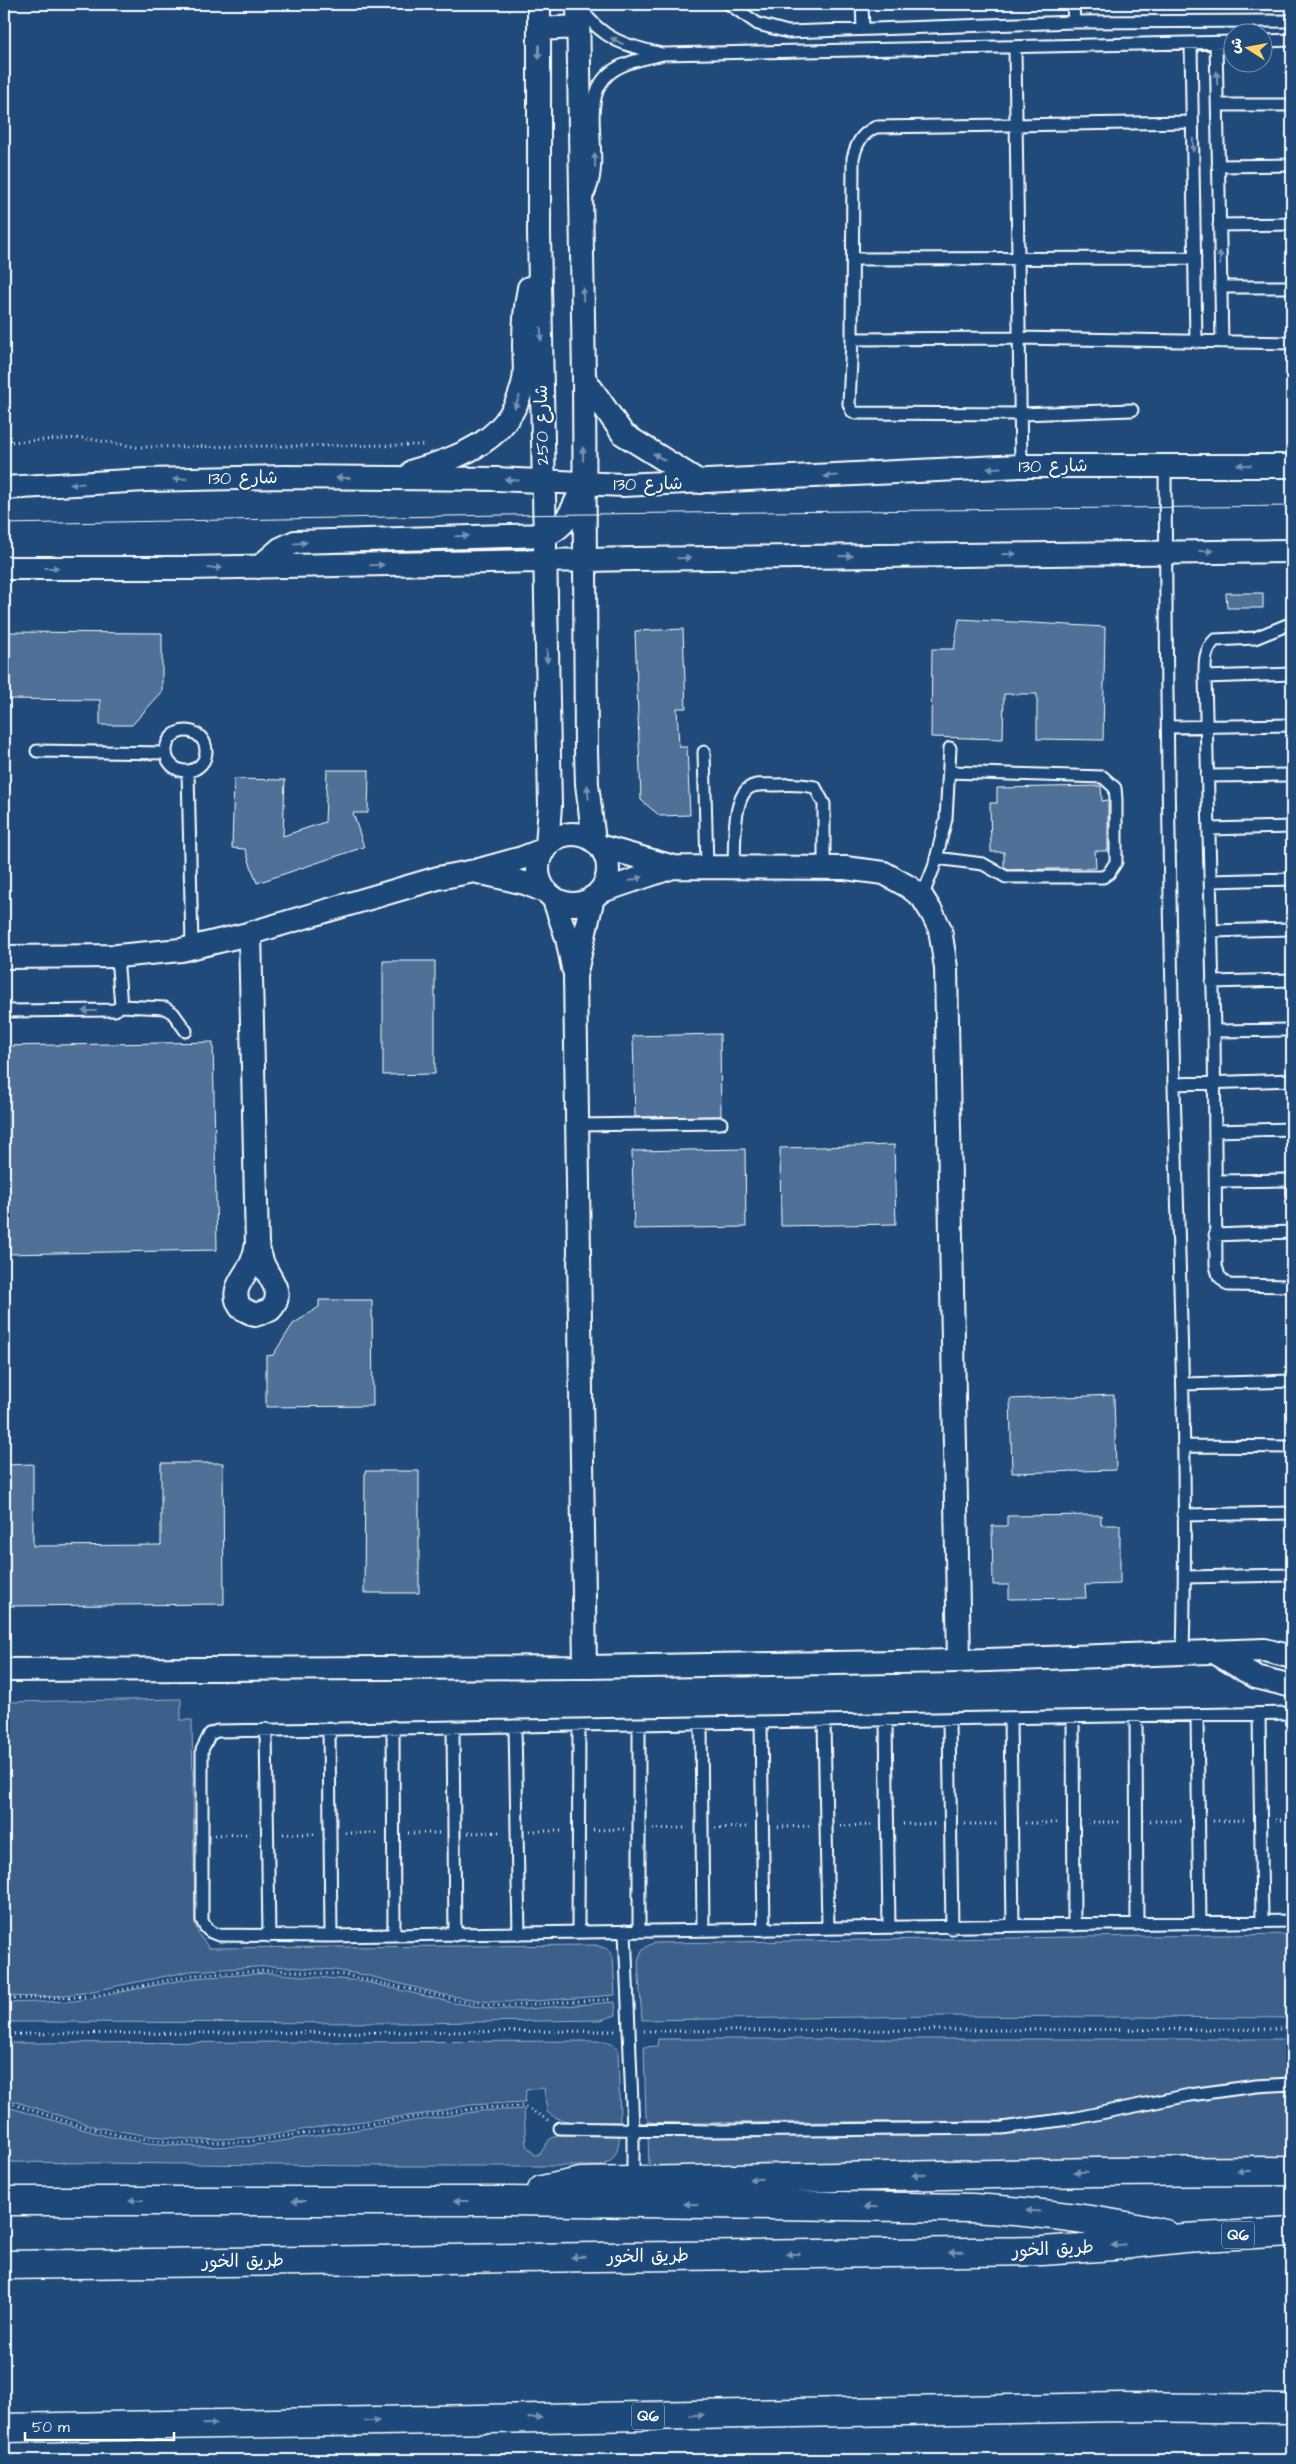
<svg xmlns="http://www.w3.org/2000/svg" width="1296" height="2464" viewBox="0 0 1296 2464" font-family="'Architects Daughter','Playpen Sans Arabic',sans-serif">
<style>
.green{fill:#3c618b;stroke:#9eb0c5}
.building{fill:#507197;stroke:#fff}
.lines{fill:none;stroke-linecap:round;stroke-linejoin:round}
.service-casing{stroke:#fff;stroke-width:15}
.minor-casing{stroke:#fff;stroke-width:26}
.motorway-casing{stroke:#fff;stroke-width:31}
.path{stroke:#fff;stroke-width:3;stroke-dasharray:1 4;stroke-linecap:butt}
.service{stroke:#1f4a7a;stroke-width:11}
.minor{stroke:#1f4a7a;stroke-width:22}
.motorway{stroke:#1f4a7a;stroke-width:28}
.tram{stroke:#fff;stroke-width:1}
.oneway{fill:#7992af}
.labels{text-anchor:middle;dominant-baseline:central;stroke-width:4.5;stroke-linejoin:round;paint-order:stroke}
.shield{fill:#1f4a7a;stroke:#bcc9d7;stroke-width:1}
.shield-label{font-size:16px;font-weight:bold;fill:#fff}
.street-label{font-size:18px;fill:#fff;stroke:#1f4a7a}
</style>
<rect width="100%" height="100%" fill="#1f4a7a"/>
<filter id="ink" filterUnits="userSpaceOnUse"><feTurbulence type="fractalNoise" baseFrequency=".02" numOctaves="2"/><feDisplacementMap in="SourceGraphic" scale="10" xChannelSelector="R" yChannelSelector="G"/><feConvolveMatrix kernelMatrix="1 2 1 2 8 2 1 2 1" color-interpolation-filters="sRGB"/></filter>
<g filter="url(#ink)">
<path class="green" d="M181,1699v21h11l3,204 4,11 10,13 387,-3 14,5 3,7 2,38 -93,7h-32l-45,-7 -80,-20 -31,-5 -62,-4 -81,5 -108,22 -38,4 -41,-1v-294z
M1292,1934v84l-349,-2 -301,4 -4,-57c2,-11 5,-16 16,-20z
M269,1973l93,8 92,22 40,6h32l89,-7 1,13 -15,5 -186,3 -411,-1v-19l71,-2 118,-23z
M658,2039h634v37l-102,13 -118,24 -71,8 -347,2 -5,-2 -3,-4 -2,-70 13,-1z
M604,2041l8,2 6,6 2,73c-22,-1 -56,5 -73,-10l-3,-24 -18,2 -1,12 -55,3 -46,9 -94,11 -68,12 -63,3 -50,-4 -53,-9 -92,-29v-55z
M1292,2090v72l-643,7 -1,-35 277,2 82,-4 69,-8 140,-27z
M4,2106l102,30 41,7 50,4 51,-1 232,-35 44,-2 2,36 9,10 5,-1 10,-15 8,-4 62,-2c-2,15 -3,29 -20,33h-231l-365,-4z"/>
<path class="building" d="M1226,593h37v15h-36z
M959,619l146,8 -2,113 -66,-1v-45h-33l-1,45 -72,-2 1,-88h22z
M683,629l3,79h-9l2,39h8l3,68 -30,1 -19,-16 -6,-169z
M4,632l158,1v59l-30,33h-32v-25l-96,-1z
M327,770h42l-1,43h-15l11,34 -107,36 -12,-34 -13,-1 2,-69 51,1 -2,56 42,-14z
M1101,786l1,15 6,-1v51h-13l1,17 -88,2 -4,-3v-15h-13l-1,-49h7v-15z
M383,961h52v113l-52,1z
M720,1034l1,82 -86,1 -2,-81z
M213,1042l4,208 -213,4v-208z
M894,1145l2,79 -115,2 -1,-78z
M745,1149l1,78 -112,2 -2,-78z
M319,1300h53l1,106 -107,1v-51l7,-1 20,-31 26,-17z
M1114,1395l2,75 -104,3 -2,-74z
M161,1463h62l1,141 -220,2v-141l29,-1v82l128,-1z
M365,1471h54v122h-55z
M1101,1515v10h19v59l-35,1 1,13 -77,1v-14h-16l-1,-59h15v-10z"/>
<g class="lines">
<defs>
<path id="service" d="M729,4l29,20 30,8 286,-10 218,-1
M862,4l1,25
M1073,4l1,18
M581,8c21,32 46,38 81,46
M1264,41l28,-1
M1216,43l6,299
M1191,44l5,298
M1015,49l6,417
M1218,105h74
M1192,122l-316,5c-15,7 -19,16 -23,31l-1,181 167,-1 273,5
M1218,166l74,-1
M586,198c26,-42 -20,-112 40,-134 12,-5 25,-7 38,-10l570,-12
M1219,225l73,-1
M854,259l341,-1
M1221,287h71
M852,339l-3,65 3,7 4,2 165,1 111,-4
M1165,465c1,207 4,414 9,621 5,189 14,378 9,567
M1292,623l-37,15 -40,2c-11,11 -10,22 -10,37l9,354 2,235 3,10 9,9 64,1
M1205,677l87,-3
M1169,727l123,-2
M166 751a20 20 0 1 1 40 0a20 20 0 1 1-40 0Z
M37,751l129,2
M704,752l3,115
M188,771l4,176
M1207,776l85,-1
M1209,829l83,-2
M936,858l47,6 23,13h97l6,-4 7,-11v-63l-1,-11 -12,-11 -154,-5
M734,867c1,-19 -2,-68 15,-79 7,-5 18,-3 27,-3 13,-1 25,-1 39,2l9,17v63
M1210,881l82,-2
M922,897l12,-30 12,-48 4,-71
M1211,931l81,-2
M1212,982l80,-2
M121,1006l44,2 8,5 13,18
M4,1011l111,-1 6,-4 -4,-50
M1214,1031l78,-1
M1174,1084l118,-4
M577,1125l144,-2
M1215,1131l77,-2
M1216,1181l76,-1
M1215,1235l77,-3
M1183,1384l109,-3
M1183,1446l109,1
M1183,1515l109,-2
M1185,1577l107,-2
M1292,1713l-1075,18 -7,3 -8,16v170c4,10 8,13 18,15l111,1 961,-15
M1259,1714l3,207
M1197,1716l3,207
M1136,1717l1,207
M1073,1718l1,207
M1010,1719l3,206
M949,1720l3,208
M824,1721l4,207
M886,1721l3,206
M701,1723l2,207
M761,1723l3,207
M515,1726l4,208
M393,1727l1,208
M453,1727l2,208
M329,1728l2,208
M266,1729l3,207
M578,1931l1,-206
M625,1931l8,197v53
M639,1931v-206
M560,2128l150,3 292,-3 74,-10 114,-23 66,-9 36,-2"/>
<path id="minor" d="M539,4v229l11,573 -3,39
M578,4l6,374 2,372 1,34 7,57
M539,29l39,-2
M584,378l39,56 77,48
M413,471c51,-15 99,-32 111,-91 2,-11 0,-24 0,-35 0,-19 1,-38 5,-57
M4,488l142,-8 139,-3 211,2 127,6 398,-19h271
M259,567l21,-18 15,-7 250,-7c22,-8 28,-26 37,-47
M4,568h186l445,-9 657,-8
M538 869a35 35 0 1 1 70 0a35 35 0 1 1-70 0Z
M599,846l75,21 171,1 39,5 25,14 13,10 10,16 8,16 6,39 13,693
M478,872l47,11 22,9
M599,892l74,-25
M553,897l14,41 6,30
M250,933l7,312
M4,957l113,-1 64,-6 63,-15 194,-57 37,-7 47,-13 23,-9
M257,1245c2,6 4,13 6,19 7,16 23,30 7,46l-15,5 -14,-7c-12,-17 2,-29 10,-44 3,-6 4,-13 6,-19z
M1216,1653l40,24 36,9
M585,1667l-10,-691 18,-79
M4,1670l581,-3 374,-6 306,-11 27,7"/>
<path id="motorway" d="M542,2190l39,-8 515,-10 196,-1
M4,2201h506l462,7c67,4 128,11 193,26
M4,2265l1038,-14 71,-5 71,-8 108,-6
M4,2428l1117,-21 171,2"/>
</defs>
<use href="#service" class="service-casing"/>
<use href="#minor" class="minor-casing"/>
<use href="#motorway" class="motorway-casing"/>
<path class="path" d="M7,442l75,-4 55,9 286,-2
M1275,1820h17
M1150,1821h34
M1213,1821l33,-1
M1088,1822h33
M1025,1823h34
M903,1824h33
M965,1824h31
M840,1826l34,-1
M778,1827l33,-1
M715,1828l34,-1
M653,1829l34,-1
M593,1830l31,-1
M530,1831h34
M345,1833h34
M408,1833h31
M468,1833l34,-1
M283,1834h34
M215,1835l39,-1
M4,1999l70,-2 25,-2 93,-20 85,-5 68,5 122,27 22,3 20,1 103,-7
M644,2031l648,-2
M4,2034l612,-3
M4,2101l70,23 48,12 56,7 68,-1 233,-34 45,-2 24,14"/>
<use href="#service" class="service"/>
<use href="#minor" class="minor"/>
<use href="#motorway" class="motorway"/>
<path class="tram" d="M4,524l499,-9 789,-9"/>
</g>
<defs><path id="oneway-solid" d="M-6-.8H1V-3.2L6.5 0L1 3.2V.8H-6Z" transform="scale(1.25)"/></defs>
<g class="oneway">
<use href="#oneway-solid" transform="translate(617 41) rotate(-152)"/>
<use href="#oneway-solid" transform="translate(539 52) rotate(90)"/>
<use href="#oneway-solid" transform="translate(1217 78) rotate(-91)"/>
<use href="#oneway-solid" transform="translate(1193 145) rotate(89)"/>
<use href="#oneway-solid" transform="translate(595 160) rotate(-90)"/>
<use href="#oneway-solid" transform="translate(1220 258) rotate(-91)"/>
<use href="#oneway-solid" transform="translate(583 294) rotate(-91)"/>
<use href="#oneway-solid" transform="translate(541 334) rotate(89)"/>
<use href="#oneway-solid" transform="translate(517 402) rotate(112)"/>
<use href="#oneway-solid" transform="translate(583 454) rotate(-91)"/>
<use href="#oneway-solid" transform="translate(659 457) rotate(-149)"/>
<use href="#oneway-solid" transform="translate(1244 465) rotate(-179)"/>
<use href="#oneway-solid" transform="translate(994 468) rotate(177)"/>
<use href="#oneway-solid" transform="translate(831 476) rotate(177)"/>
<use href="#oneway-solid" transform="translate(343 478) rotate(-180)"/>
<use href="#oneway-solid" transform="translate(180 479) rotate(179)"/>
<use href="#oneway-solid" transform="translate(512 480) rotate(-176)"/>
<use href="#oneway-solid" transform="translate(77 484) rotate(177)"/>
<use href="#oneway-solid" transform="translate(462 536) rotate(-2)"/>
<use href="#oneway-solid" transform="translate(300 543) rotate(-7)"/>
<use href="#oneway-solid" transform="translate(1206 551)"/>
<use href="#oneway-solid" transform="translate(1009 554) rotate(-1)"/>
<use href="#oneway-solid" transform="translate(846 556) rotate(-1)"/>
<use href="#oneway-solid" transform="translate(684 558) rotate(-1)"/>
<use href="#oneway-solid" transform="translate(377 565) rotate(-1)"/>
<use href="#oneway-solid" transform="translate(52 568)"/>
<use href="#oneway-solid" transform="translate(215 568) rotate(-1)"/>
<use href="#oneway-solid" transform="translate(547 656) rotate(89)"/>
<use href="#oneway-solid" transform="translate(588 792) rotate(-95)"/>
<use href="#oneway-solid" transform="translate(636 879) rotate(-18)"/>
<use href="#oneway-solid" transform="translate(89 1011) rotate(180)"/>
<use href="#oneway-solid" transform="translate(1244 2171) rotate(180)"/>
<use href="#oneway-solid" transform="translate(1081 2172) rotate(179)"/>
<use href="#oneway-solid" transform="translate(919 2175) rotate(179)"/>
<use href="#oneway-solid" transform="translate(756 2179) rotate(179)"/>
<use href="#oneway-solid" transform="translate(136 2200) rotate(-180)"/>
<use href="#oneway-solid" transform="translate(299 2201) rotate(-180)"/>
<use href="#oneway-solid" transform="translate(461 2201) rotate(-180)"/>
<use href="#oneway-solid" transform="translate(691 2204) rotate(-179)"/>
<use href="#oneway-solid" transform="translate(871 2207) rotate(-179)"/>
<use href="#oneway-solid" transform="translate(1033 2211) rotate(-177)"/>
<use href="#oneway-solid" transform="translate(1118 2245) rotate(174)"/>
<use href="#oneway-solid" transform="translate(956 2252) rotate(179)"/>
<use href="#oneway-solid" transform="translate(793 2254) rotate(179)"/>
<use href="#oneway-solid" transform="translate(578 2257) rotate(179)"/>
<use href="#oneway-solid" transform="translate(697 2415) rotate(-1)"/>
<use href="#oneway-solid" transform="translate(535 2418) rotate(-1)"/>
<use href="#oneway-solid" transform="translate(372 2421) rotate(-1)"/>
<use href="#oneway-solid" transform="translate(210 2424) rotate(-1)"/>
</g>
</g>
<g class="labels">
<g class="shield">
<rect x="1222" y="2221.5" width="32" height="27" rx="4"/>
<rect x="632" y="2402.5" width="32" height="27" rx="4"/>
</g>
<g class="shield-label">
<text x="1238" y="2235">Q6</text>
<text x="648" y="2416">Q6</text>
</g>
<g class="street-label">
<text transform="translate(542 425) rotate(-91)">شارع 250</text>
<text transform="translate(1053 466) rotate(-1)">شارع 130</text>
<text transform="translate(243 478) rotate(-1)">شارع 130</text>
<text transform="translate(648 484) rotate(-1)">شارع 130</text>
<text transform="translate(1053 2249) rotate(-3)">طريق الخور</text>
<text transform="translate(648 2256) rotate(-1)">طريق الخور</text>
<text transform="translate(243 2261) rotate(-1)">طريق الخور</text>
</g>
</g>
<rect width="1296" height="2464" fill="none" stroke="#1f4a7a" stroke-width="20"/>
<rect x="10" y="10" width="1276" height="2444" fill="none" stroke="#fff" stroke-width="2" filter="url(#ink)"/>
<g transform="translate(1248 48) rotate(281)"><circle r="24" fill="#1f4a7a" stroke="#7992af"/>
<path d="M0-4L9 19L0 12L-9 19Z" fill="#ffd166"/>
<text y="-8" font-size="14" font-weight="bold" text-anchor="middle" fill="#ffffff">ش</text>
</g>
<path d="M25 2432v8h149v-8" fill="none" stroke="#ffffff" stroke-width="2.5"/>
<text x="32" y="2432" font-size="15" fill="#ffffff" stroke="#1f4a7a" stroke-width="4" paint-order="stroke">50 m</text>
</svg>
